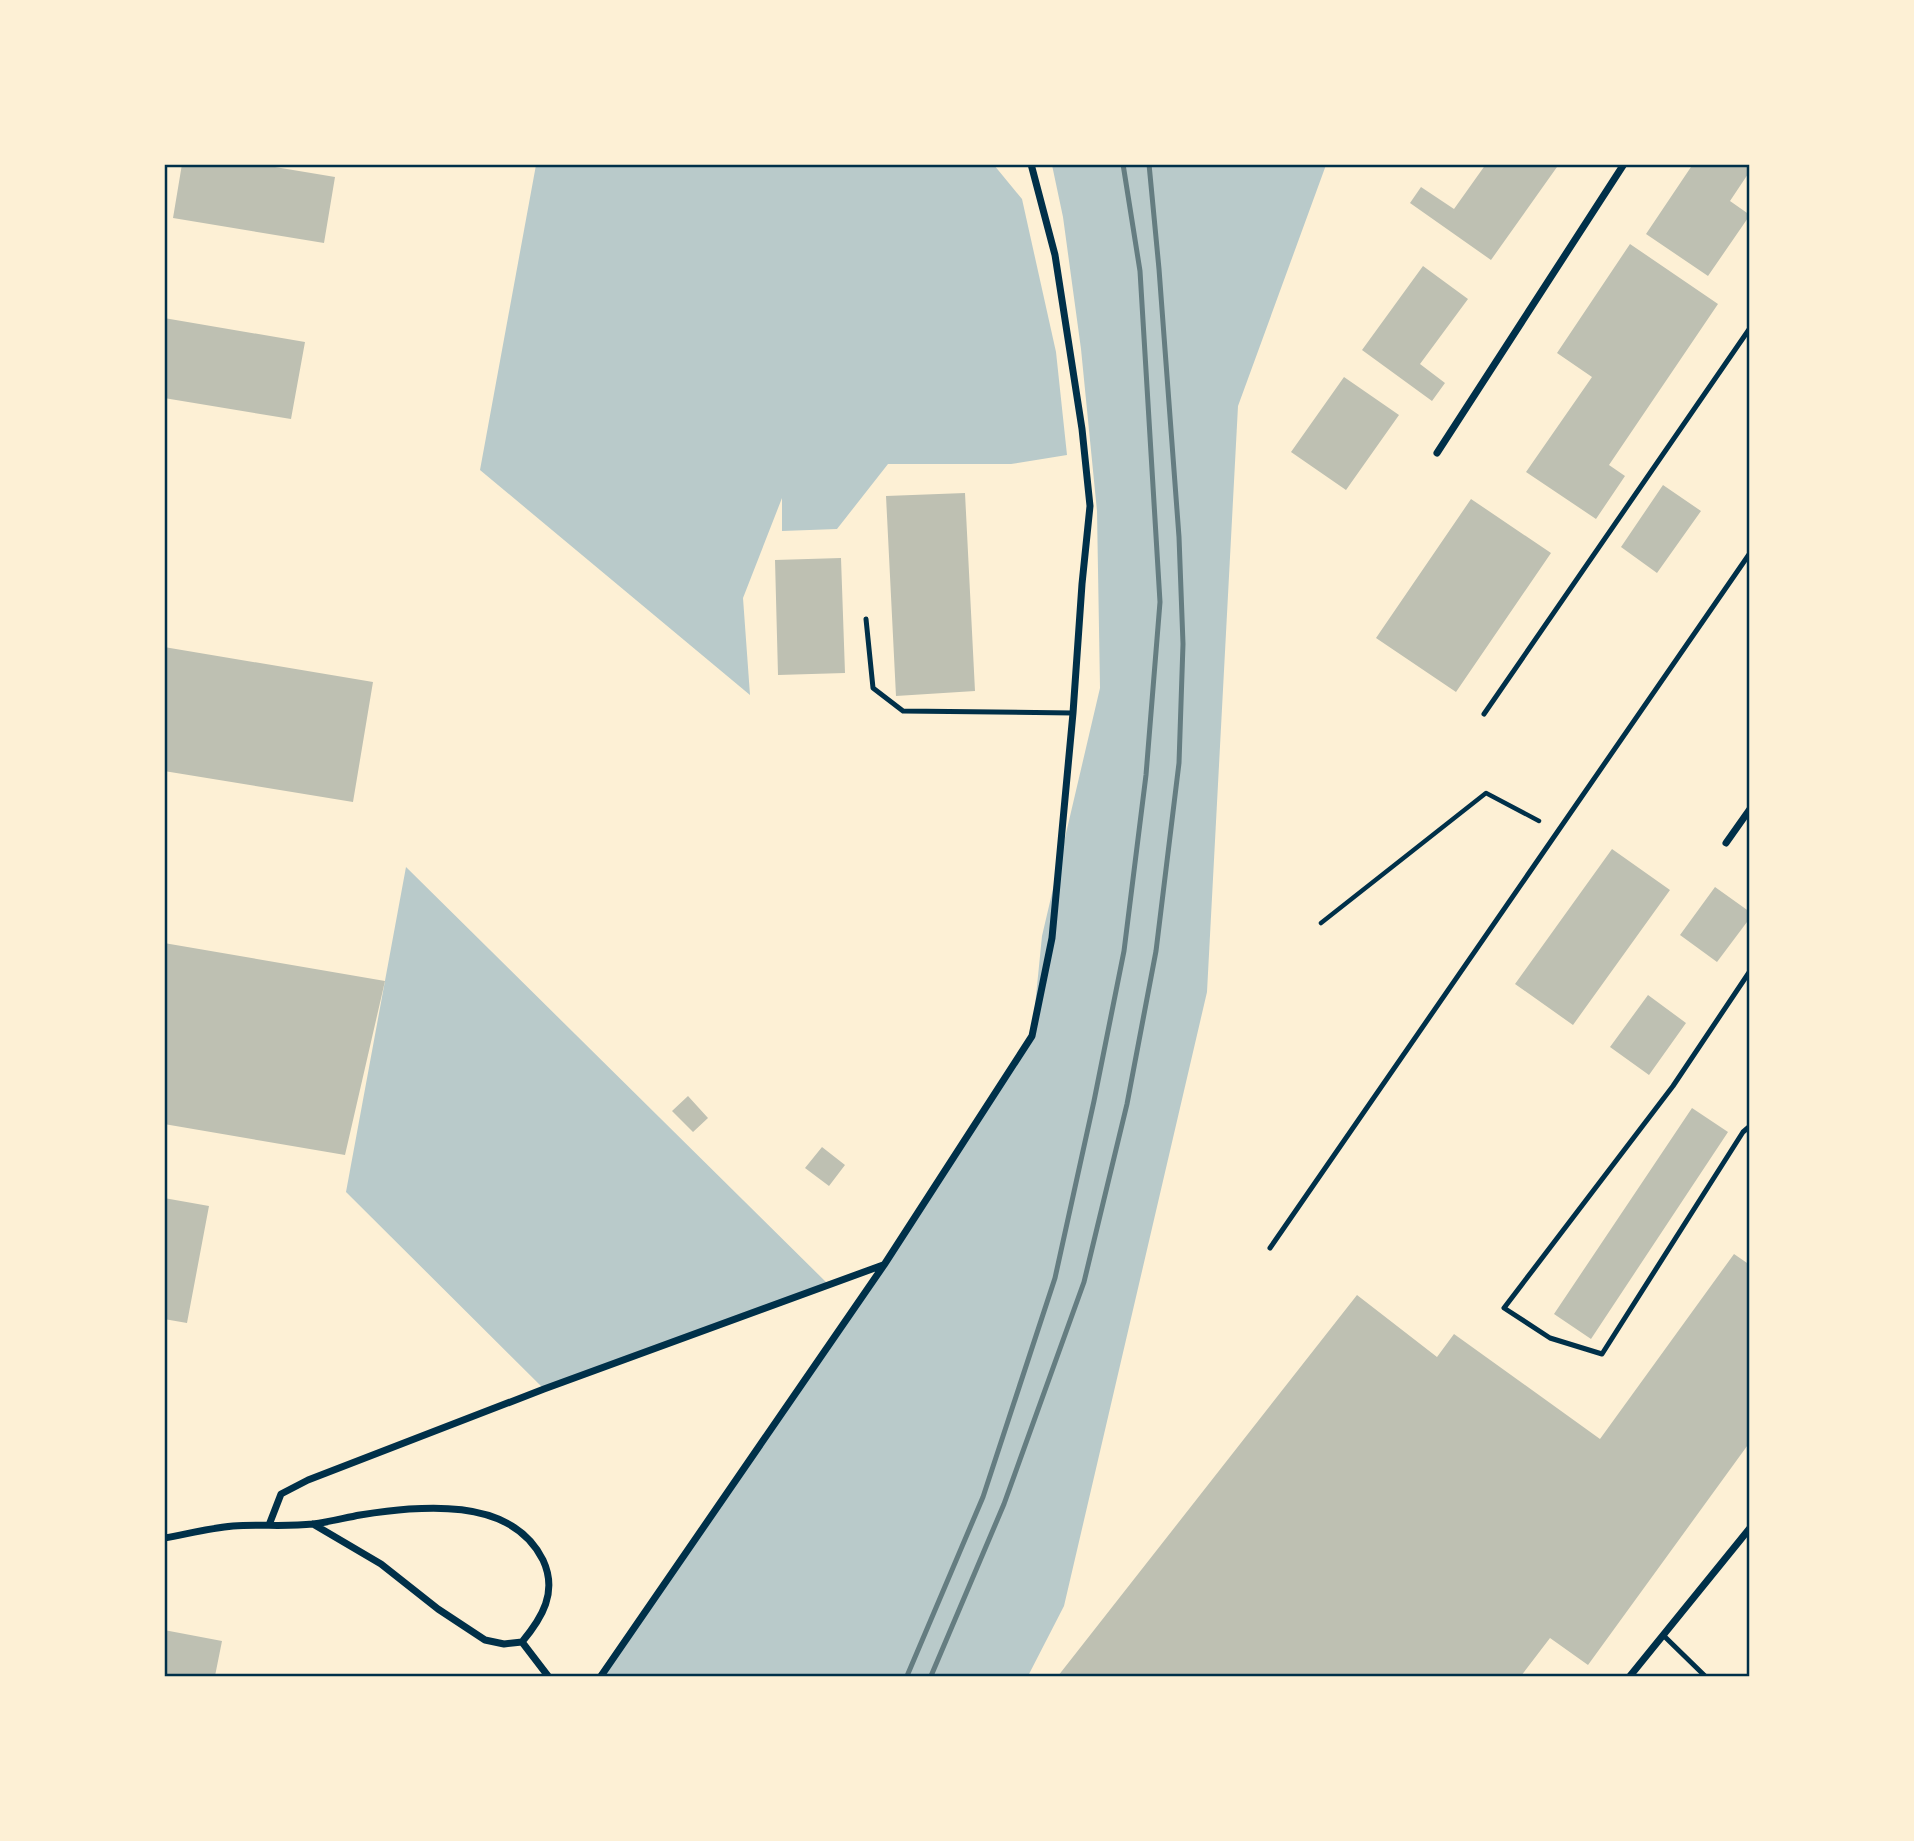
<svg xmlns="http://www.w3.org/2000/svg" width="1914" height="1841" viewBox="0 0 1914 1841" font-family="Helvetica,sans-serif">
<style>
.green{fill:#b9caca}
.building{fill:#bec0b2}
.lines{fill:none;stroke-linecap:round;stroke-linejoin:round}
.path{stroke:#003049;stroke-width:4.5}
.service{stroke:#003049;stroke-width:5}
.minor{stroke:#003049;stroke-width:7}
.rail{stroke:#657d81;stroke-width:5}
.neatline{fill:none;stroke:#003049;stroke-width:2.5}
</style>
<rect width="100%" height="100%" fill="#fdf0d5"/>
<path class="green" d="M536,165h458l28,34 34,153 11,103 -56,9h-123l-51,65 -55,2v-33l-39,100 7,97 -270,-225z
M1052,165h274l-88,241 -31,586 -143,614 -36,70h-431l287,-411 148,-229 10,-100 58,-248 -3,-177 -16,-162 -18,-132z
M406,867l423,418 -285,104 -198,-197z"/>
<path class="building" d="M182,164h75l78,13 -11,66 -151,-25z
M1486,164h67l4,3 -66,93 -81,-57 11,-16 33,22z
M1693,164h57v7l-20,30 20,14 -42,61 -62,-42z
M1630,244l88,60 -109,161 16,11 -29,43 -70,-47 66,-95 -35,-24z
M1423,266l45,33 -48,65 25,19 -13,18 -70,-51z
M164,318l141,24 -14,77 -127,-21z
M1344,377l55,38 -53,75 -55,-38z
M1663,485l38,26 -44,62 -36,-26z
M965,493l10,198 -79,5 -10,-200z
M1471,499l80,54 -95,139 -80,-54z
M841,558l4,115 -67,2 -3,-115z
M164,647l209,35 -20,120 -189,-31z
M1612,849l58,41 -97,135 -58,-41z
M1715,887l35,25v6l-33,44 -37,-27z
M164,943l221,38 -40,174 -181,-31z
M1648,995l38,28 -37,52 -39,-28z
M688,1096l20,22 -15,14 -21,-21z
M1692,1108l36,24 -137,207 -37,-25z
M822,1147l23,18 -16,21 -24,-18z
M164,1198l45,8 -22,117 -23,-4z
M1734,1254l16,11v177l-162,223 -38,-27 -29,38h-463l299,-381 80,62 17,-23 146,105z
M164,1630l58,11 -7,35h-51z"/>
<g class="lines">
<path class="path" d="M1321,923l165,-130 53,28"/>
<path class="service" d="M866,619l7,69 30,23 170,2
M1484,714l266,-386
M1750,971l-77,115 -169,222 46,30 52,16 141,-222 7,-6
M1270,1248l480,-695
M1663,1635l42,41"/>
<path class="minor" d="M1437,453l187,-289
M1726,843l24,-34
M269,1525l12,-31 27,-14 236,-91 339,-124
M164,1538c23,-4 46,-10 69,-12 26,-2 53,1 80,-2 16,-2 31,-6 47,-9 59,-9 151,-20 183,45 15,32 -1,58 -21,82l-18,2 -19,-4 -47,-31 -57,-45 -68,-40
M522,1642l26,34
M601,1676l283,-411 148,-229 20,-98 21,-225 9,-129 8,-78 -8,-77 -27,-174 -24,-91
M1630,1676l120,-148"/>
<path class="rail" d="M907,1676l76,-179 72,-219 39,-177 30,-150 22,-176 14,-173 -20,-331 -17,-107
M931,1676l73,-172 80,-222 43,-178 29,-153 23,-188 4,-119 -4,-107 -20,-268 -10,-105"/>
</g>
<rect width="1914" height="1841" fill="none" stroke="#fdf0d5" stroke-width="332"/>
<rect x="166" y="166" width="1582" height="1509" class="neatline"/>
</svg>
